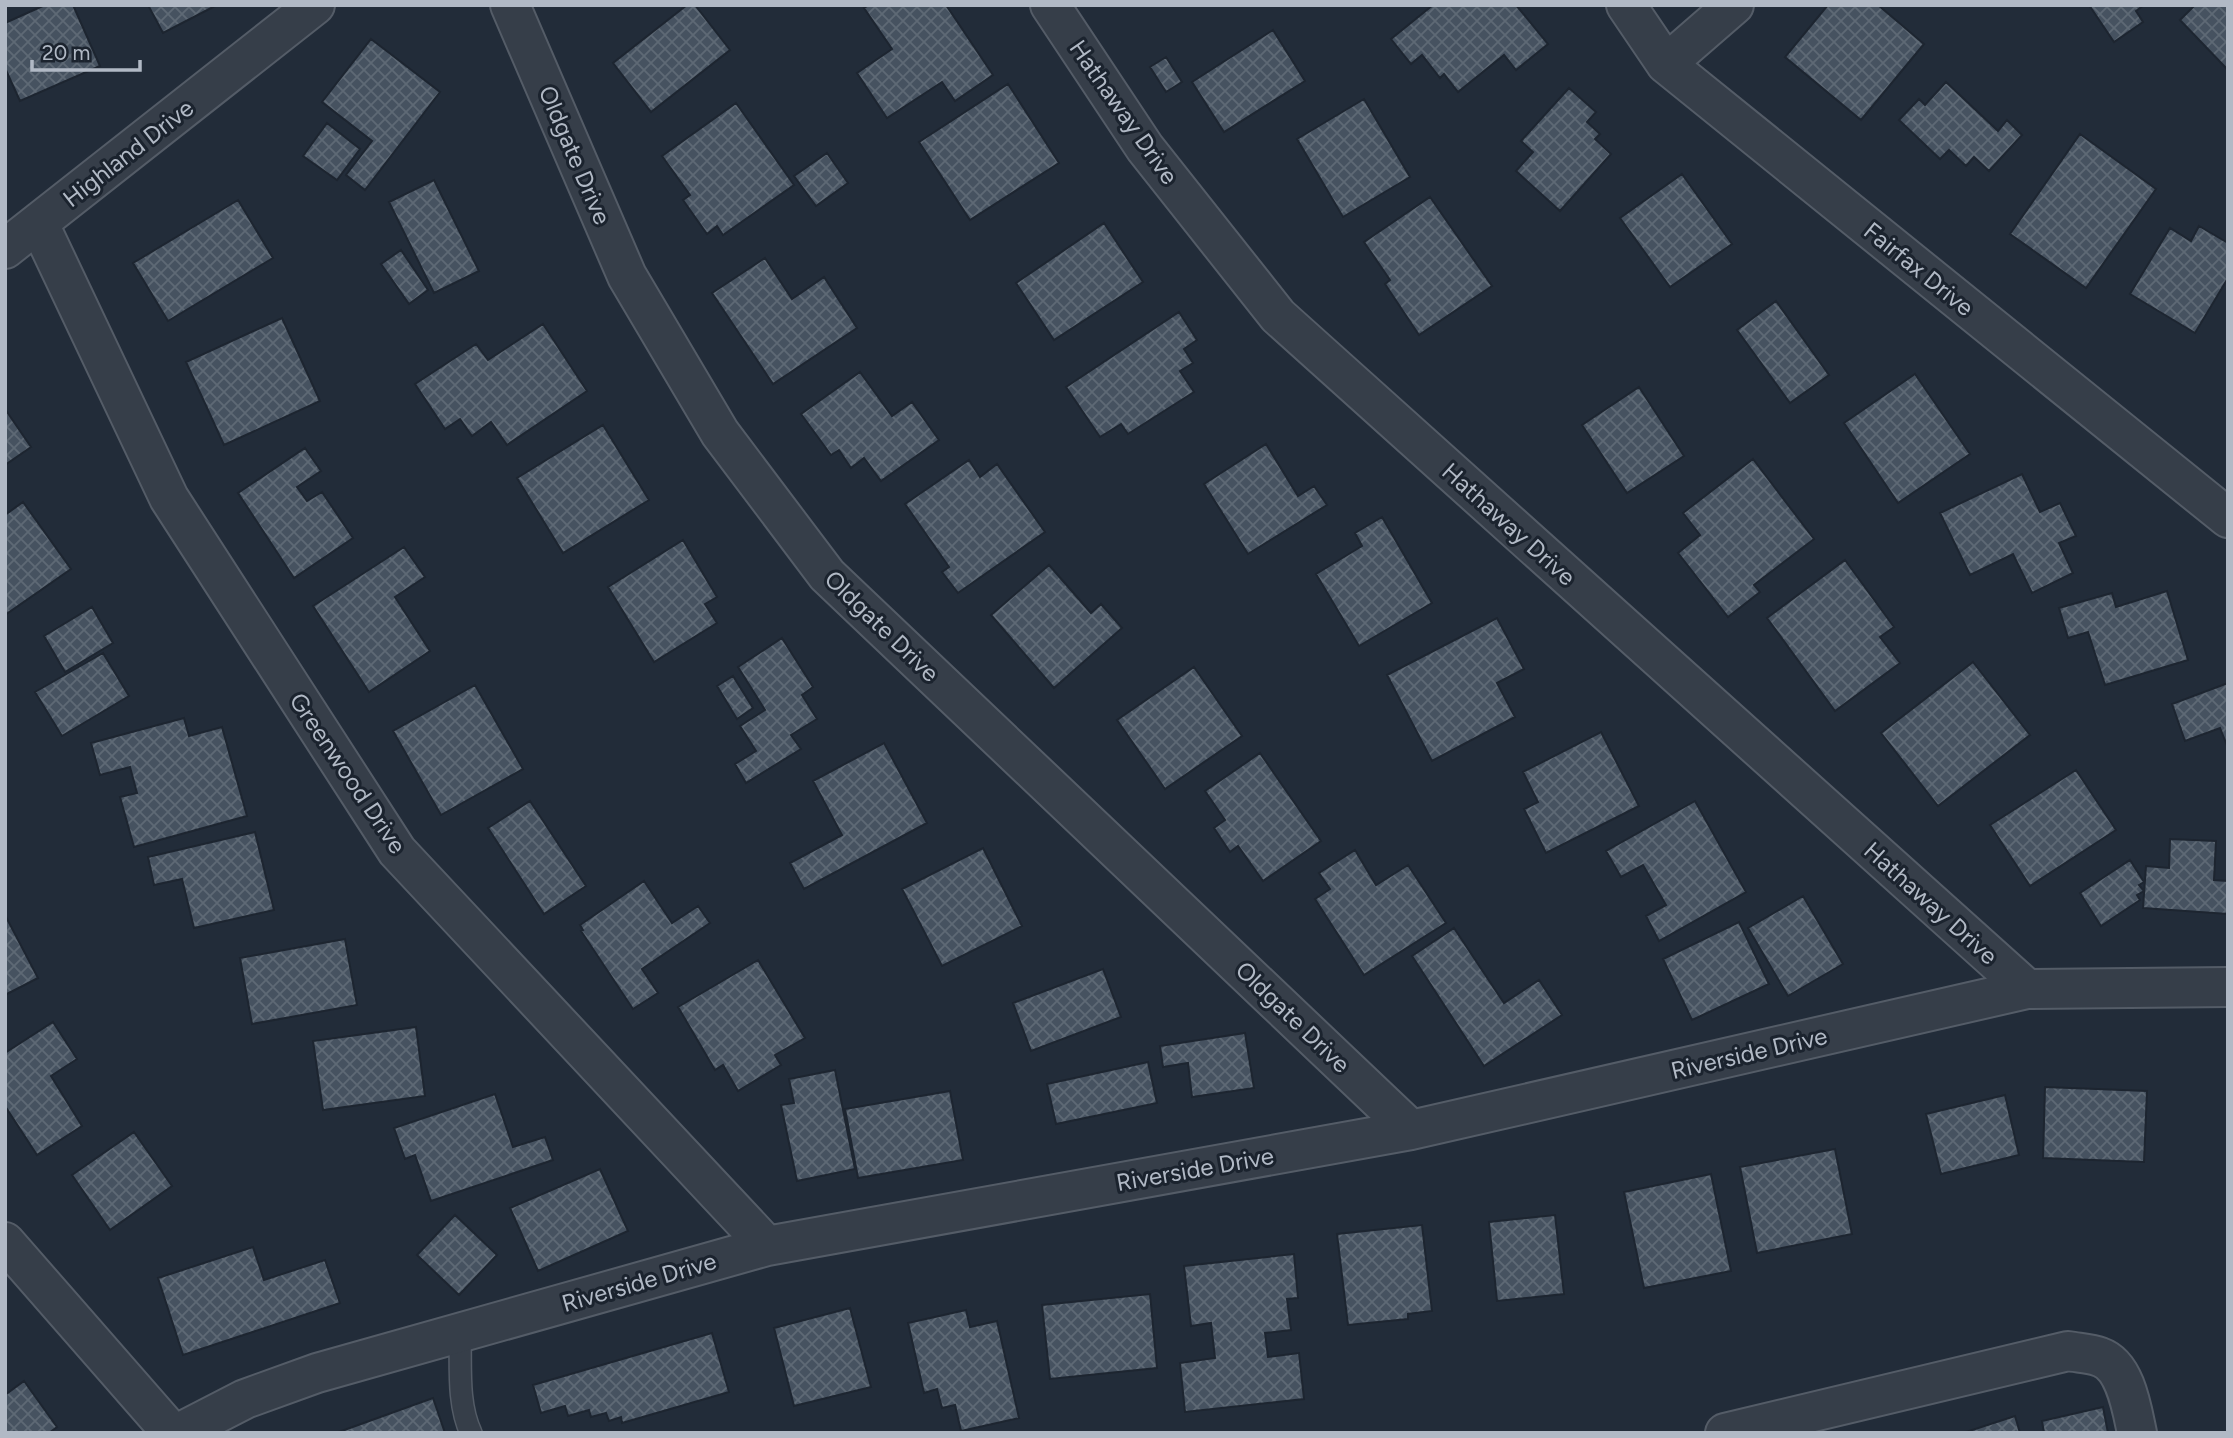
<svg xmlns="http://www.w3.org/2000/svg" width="2233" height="1438" viewBox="0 0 2233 1438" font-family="Figtree,sans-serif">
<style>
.building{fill:url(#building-cross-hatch);stroke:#1d2530;stroke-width:2}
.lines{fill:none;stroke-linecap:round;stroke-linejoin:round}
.lane-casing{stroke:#545c67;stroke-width:24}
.street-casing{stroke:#545c67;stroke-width:42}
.lane{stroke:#363e49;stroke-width:21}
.street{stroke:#363e49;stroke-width:38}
.labels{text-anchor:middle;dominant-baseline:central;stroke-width:6;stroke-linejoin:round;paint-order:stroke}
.street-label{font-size:24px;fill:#b1b9c5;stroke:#1b232e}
</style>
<defs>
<pattern id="building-cross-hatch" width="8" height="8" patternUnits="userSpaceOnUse" patternTransform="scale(1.75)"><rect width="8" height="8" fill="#465260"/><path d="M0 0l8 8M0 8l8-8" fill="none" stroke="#5e6975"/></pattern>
</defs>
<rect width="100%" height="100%" fill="#222c39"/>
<path class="building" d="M45,5h28l27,61 -80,35 -15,-33v-45z
M148,5h69l-54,28z
M687,5h8l35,45 -79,62 -38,-49z
M869,5h77l47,70 -38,26 -13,-19 -55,36 -30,-45 35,-24 -28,-41z
M1433,5h83l32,39 -32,26 -12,-15 -46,37 -14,-18 -4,4 -18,-23 -11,9 -20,-25z
M1828,5h50l46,39 -63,76 -76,-63z
M2089,5h55l-8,6 7,11 -29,20z
M2195,5h33v65l-48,-50z
M1273,30l32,51 -81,51 -32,-50z
M371,39l69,53 -75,98 -19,-15 26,-34 -50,-39z
M1166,57l16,25 -16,10 -16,-25z
M1946,82l52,49 9,-11 15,15 -33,36 -15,-14 -8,9 -17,-16 -9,9 -41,-39 20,-21 6,6z
M1008,84l51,79 -89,57 -51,-78z
M1569,88l27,24 -9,10 13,12 -5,5 16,15 -51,57 -44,-40 17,-19 -12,-11z
M1364,99l46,78 -67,40 -46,-78z
M736,103l58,82 -71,50 -6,-9 -10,8 -24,-34 7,-5 -28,-39z
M327,123l33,26 -23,31 -34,-24z
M2080,134l76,55 -70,99 -76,-54z
M827,153l21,30 -32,23 -22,-30z
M1682,174l50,70 -62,43 -50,-69z
M434,180l45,91 -45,22 -45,-91z
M1430,197l62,89 -73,49 -34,-51 5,-4 -26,-38z
M238,200l35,58 -105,63 -35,-58z
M1104,223l39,59 -89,58 -38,-57z
M2199,226l29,17v35l-33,55 -65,-39 40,-66 21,13z
M401,250l27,40 -19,14 -28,-40z
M765,258l27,41 32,-22 33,51 -84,56 -61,-91z
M1776,301l53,74 -39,28 -53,-73z
M1179,312l18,28 -13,9 9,14 -13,8 14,21 -66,42 -7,-10 -21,13 -34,-50z
M282,318l38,83 -96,44 -38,-83z
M543,324l44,67 -80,54 -16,-23 -19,14 -12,-17 -15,10 -30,-45 61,-40 12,16z
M860,372l32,44 20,-14 27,38 -58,41 -17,-23 -13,10 -12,-18 -8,5 -30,-41z
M1915,374l55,80 -72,49 -54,-80z
M1639,387l45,69 -57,37 -45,-68z
M5,409l26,38 -26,18z
M603,425l46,75 -86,53 -46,-75z
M1266,444l32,52 16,-10 13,19 -79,49 -44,-70z
M305,448l16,23 -24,16 10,14 15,-9 31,46 -59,40 -56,-85z
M1753,459l61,80 -60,46 6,7 -32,25 -50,-64 22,-18 -17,-22z
M969,460l11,17 17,-13 48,68 -87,61 -16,-21 7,-5 -44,-63z
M2022,474l18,38 20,-9 16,33 -17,7 14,30 -41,20 -19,-39 -43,21 -30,-62z
M23,502l48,67 -66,46v-100z
M1382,517l50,86 -73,43 -43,-72 46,-28 -7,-13z
M683,540l34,57 -12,7 12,19 -63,39 -46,-75z
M404,547l21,30 -30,20 35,54 -61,41 -56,-86z
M1845,560l49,67 -14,10 20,26 -65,48 -68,-93z
M1049,565l42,48 10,-9 21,24 -68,60 -63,-73z
M2167,591l21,69 -83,25 -17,-53 -20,6 -9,-30 53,-15 4,14z
M92,607l21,36 -48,29 -21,-36z
M1497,618l27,51 -27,14 18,34 -83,44 -45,-86z
M782,638l31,49 -11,8 15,24 -26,16 10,14 -55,34 -11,-19 21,-13 -16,-25 25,-16 -27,-43z
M103,653l26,43 -67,40 -27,-44z
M1973,662l57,73 -92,71 -57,-73z
M1194,667l48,69 -77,53 -48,-69z
M733,676l20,32 -16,11 -20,-33z
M2228,683v65l-8,-20 -35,13 -13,-37z
M475,685l48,84 -82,46 -48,-84z
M184,718l5,18 33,-9 25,89 -113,31 -14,-50 17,-4 -7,-26 -30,8 -9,-32z
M1601,732l38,74 -93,47 -22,-44 14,-7 -15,-30z
M884,743l43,80 -123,66 -14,-26 52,-28 -29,-54z
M1260,753l61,88 -58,40 -25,-35 -8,6 -16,-24 11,-8 -20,-29z
M2076,770l40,60 -86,56 -40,-61z
M530,801l56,85 -42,28 -56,-86z
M1695,801l51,91 -87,49 -13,-25 20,-11 -23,-40 -22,12 -15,-26z
M255,832l19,78 -80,18 -12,-49 -28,6 -6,-28z
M2170,839l46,2 -2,39 14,1v33l-85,-6 3,-42 23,2z
M983,848l39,78 -80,40 -40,-77z
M1355,850l21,35 32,-20 38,58 -82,52 -49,-76 15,-10 -11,-16z
M2130,860l14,22 -5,3 5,6 -7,4 3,5 -39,26 -21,-33z
M644,881l28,42 26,-17 12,17 -68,46 16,24 -25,16 -52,-78 2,-1 -3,-5z
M1803,896l40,68 -55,32 -40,-68z
M5,915l33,63 -33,17z
M1739,922l30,62 -77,36 -29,-61z
M1454,928l50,75 35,-23 23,35 -78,51 -72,-110z
M345,939l12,66 -105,19 -12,-66z
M758,960l47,78 -30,17 6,10 -43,26 -15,-26 -8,5 -37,-63z
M1103,969l18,48 -90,34 -18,-48z
M53,1022l24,37 -26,17 31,50 -45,29 -32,-49v-53z
M416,1027l9,69 -102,14 -10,-69z
M1245,1033l9,55 -62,9 -4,-34 -25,4 -3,-21z
M1148,1062l9,41 -101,21 -9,-40z
M835,1070l20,99 -58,12 -16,-76 13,-2 -5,-24z
M2045,1087l102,4 -3,71 -101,-4z
M950,1091l13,69 -105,18 -13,-69z
M495,1094l18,53 32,-10 8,23 -122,41 -16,-46 -10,4 -11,-31z
M2005,1095l14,60 -78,19 -15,-60z
M134,1132l38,54 -62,44 -38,-55z
M1835,1149l17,85 -95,19 -17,-86z
M600,1169l28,62 -90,40 -28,-63z
M1711,1174l20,97 -87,17 -20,-96z
M455,1215l42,40 -38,40 -42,-40z
M1555,1215l9,79 -67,7 -8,-79z
M1422,1225l10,86 -24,3v5l-60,6 -11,-91z
M253,1247l11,33 61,-20 15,43 -157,52 -25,-77z
M1294,1254l4,44 -11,1 4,31 -26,3 3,24 31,-4 5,46 -119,13 -5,-49 35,-5 -4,-35 -20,3 -7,-60z
M1150,1294l7,74 -107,11 -8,-74z
M850,1308l21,79 -77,19 -20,-78z
M966,1310l4,17 27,-6 22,97 -58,13 -6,-26 -13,3 -5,-19 -13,4 -16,-70z
M712,1333l17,59 -107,31 -1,-6 -12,4 -3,-8 -15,4 -2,-7 -21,6 -3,-10 -24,7 -8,-28z
M24,1381l33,46 -8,6h-44v-38z
M433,1398l12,35h-109z
M2103,1407l5,26h-64l-2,-12z
M2015,1416l5,17h-57z"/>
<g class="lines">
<defs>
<path id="lane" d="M460,1332c1,33 -3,71 11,101"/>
<path id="street" d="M510,5l117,271 93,157 107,142 584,555
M1050,5l95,143 133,168 749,673
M1626,5l40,59 562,454
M1666,64l68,-59
M39,224l130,274 228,353 370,395
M5,249l310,-244
M5,1242l167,191
M179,1433l66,-34 72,-26 450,-127 644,-116 616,-141 201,-2
M1725,1433l343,-82c10,2 22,2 32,6 26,9 32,53 37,76"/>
</defs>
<use href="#lane" class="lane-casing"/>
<use href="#street" class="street-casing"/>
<use href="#lane" class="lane"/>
<use href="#street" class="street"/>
</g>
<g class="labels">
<g class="street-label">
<text transform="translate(1124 112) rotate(55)">Hathaway Drive</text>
<text transform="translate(128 153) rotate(-38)">Highland Drive</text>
<text transform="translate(575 155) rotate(67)">Oldgate Drive</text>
<text transform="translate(1919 269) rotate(39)">Fairfax Drive</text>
<text transform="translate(1509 524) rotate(42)">Hathaway Drive</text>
<text transform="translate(882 626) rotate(44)">Oldgate Drive</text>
<text transform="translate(348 773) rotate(56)">Greenwood Drive</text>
<text transform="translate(1931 903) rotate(42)">Hathaway Drive</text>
<text transform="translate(1293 1017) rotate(44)">Oldgate Drive</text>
<text transform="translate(1749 1053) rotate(-13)">Riverside Drive</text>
<text transform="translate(1195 1169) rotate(-10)">Riverside Drive</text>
<text transform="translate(639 1282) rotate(-16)">Riverside Drive</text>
</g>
</g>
<rect width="2233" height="1438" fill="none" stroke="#b1b9c5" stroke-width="14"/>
<path d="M32 60v10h108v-10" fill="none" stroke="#b1b9c5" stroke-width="3.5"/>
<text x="42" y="60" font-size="21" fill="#b1b9c5" stroke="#1b232e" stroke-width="5" paint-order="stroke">20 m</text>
</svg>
